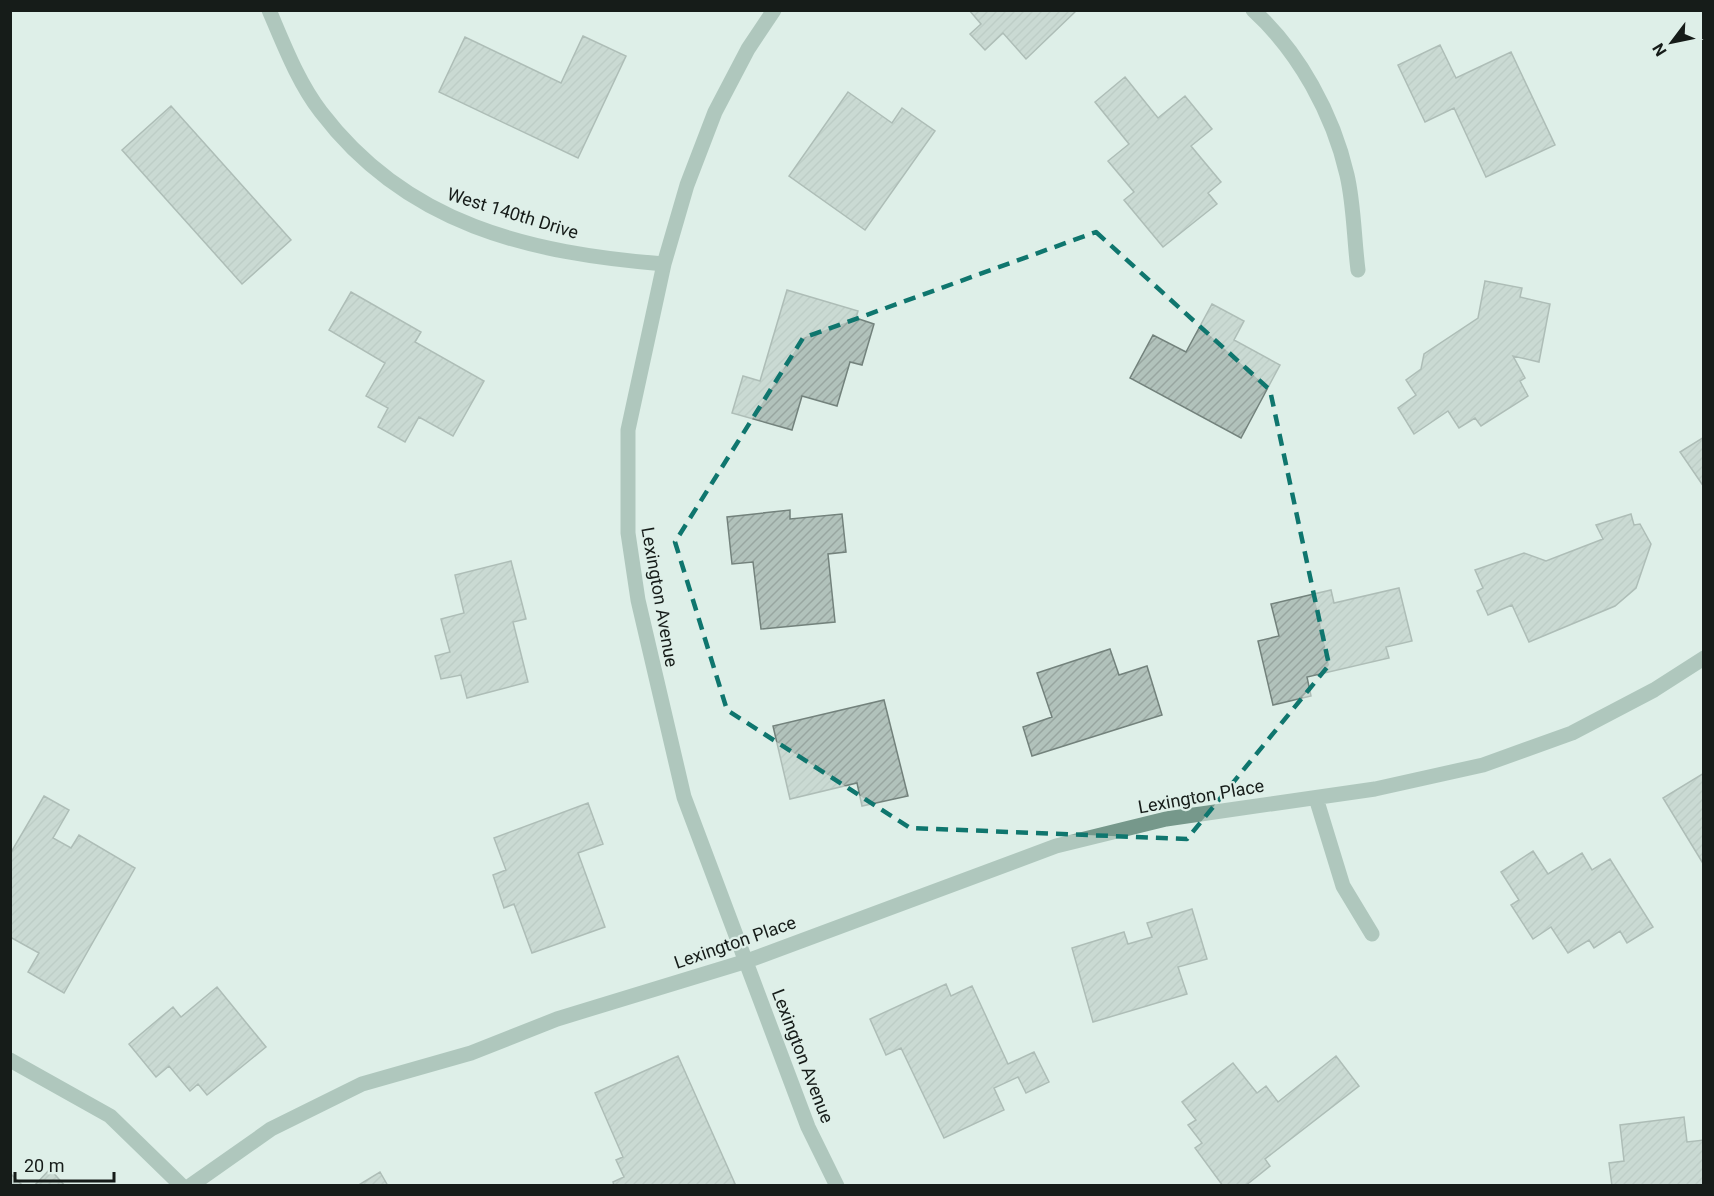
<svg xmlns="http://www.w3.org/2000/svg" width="1714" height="1196" viewBox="0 0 1714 1196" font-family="Roboto,sans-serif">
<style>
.building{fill:url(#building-hatch);stroke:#73827c;stroke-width:1.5}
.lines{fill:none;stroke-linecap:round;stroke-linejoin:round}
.minor{stroke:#76988b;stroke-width:15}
.marked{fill:none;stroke:#0f766e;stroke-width:4.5;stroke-dasharray:12 8;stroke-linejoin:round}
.labels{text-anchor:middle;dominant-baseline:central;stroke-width:4.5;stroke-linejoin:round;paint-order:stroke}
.street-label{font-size:18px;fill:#161c19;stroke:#deefe8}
</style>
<defs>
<pattern id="building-hatch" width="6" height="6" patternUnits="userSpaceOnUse" patternTransform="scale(1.5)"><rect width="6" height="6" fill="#b1c2bb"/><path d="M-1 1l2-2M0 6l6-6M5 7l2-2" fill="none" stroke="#98a6a0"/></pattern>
</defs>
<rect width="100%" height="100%" fill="#deefe8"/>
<path class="building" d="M969,10h108l-51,49 -23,-26 -18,17 -15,-16 11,-10z
M583,36l43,20 -48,102 -139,-66 26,-55 96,46z
M1440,45l16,33 55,-26 44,93 -69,32 -32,-69 -29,14 -27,-57z
M1125,77l33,41 27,-22 27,33 -21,17 30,36 -13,11 9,11 -54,43 -39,-47 10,-8 -26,-31 21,-17 -34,-42z
M848,92l44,31 10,-15 33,23 -70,99 -76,-54z
M171,106l120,134 -49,44 -120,-134z
M1485,281l37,7 -2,9 30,7 -11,58 -26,-6 12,22 -5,3 8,15 -47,30 -6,-8 -16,10 -11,-17 -34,23 -16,-26 18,-13 -10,-15 15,-11 3,-15 54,-36z
M787,290l71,21 -2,7 18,6 -12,41 -12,-3 -13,44 -35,-10 -10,34 -60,-17 11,-37 17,5z
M351,292l70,40 -6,10 69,39 -31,55 -34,-19 -14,25 -27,-15 10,-19 -22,-12 19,-33 -56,-33z
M1212,304l32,17 -10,19 46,25 -39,73 -111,-60 23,-43 33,17z
M1704,437v50l-24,-35z
M790,510v9l52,-5 4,38 -18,2 7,68 -74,7 -8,-67 -21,2 -5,-47z
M1631,514l3,11 6,-1 11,20 -15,44 -21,18 -86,36 -17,-37 -24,10 -11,-24 6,-3 -8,-18 49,-17 22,8 57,-22 -7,-14z
M511,561l15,58 -13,3 15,60 -61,16 -6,-23 -20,4 -6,-23 15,-4 -9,-33 23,-6 -9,-38z
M1399,588l13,53 -26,6 3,11 -82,19 4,19 -38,9 -15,-64 21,-5 -8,-32 60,-14 3,13z
M1110,649l9,26 28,-9 15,49 -130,41 -9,-29 29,-10 -15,-44z
M884,700l24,96 -46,10 -5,-23 -67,16 -17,-73z
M1704,773v92l-41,-67z
M44,796l25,14 -16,28 18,10 8,-13 56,33 -71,125 -36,-21 11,-19 -29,-16v-83z
M588,803l15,41 -25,9 27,74 -73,26 -18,-49 -10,4 -11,-33 13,-5 -12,-32z
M1533,851l15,23 34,-21 10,17 18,-11 43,68 -26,16 -7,-12 -26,17 -5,-8 -21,13 -17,-26 -18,12 -22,-34 8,-5 -18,-28z
M1192,909l15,50 -29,8 9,27 -94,28 -21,-74 52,-16 4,12 24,-7 -5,-14z
M946,984l5,12 21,-10 36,78 26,-12 15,30 -23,11 -8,-16 -24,11 10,22 -60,28 -43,-90 -15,7 -16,-36z
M217,987l49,60 -59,48 -9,-11 -8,7 -21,-25 -13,11 -27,-33 44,-37 8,10z
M678,1056l58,130h-122l-1,-4 11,-5 -8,-17 7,-3 -28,-64z
M1336,1056l23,30 -94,73 5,7 -25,20h-22l-28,-38 7,-5 -14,-18 8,-5 -14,-18 51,-39 24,30 9,-7 12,16z
M1684,1117l3,25 17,-2v46h-92l-3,-23 15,-2 -4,-36z
M50,1169l15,17h-31z
M380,1172l8,14h-31z
M10,1173l13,13h-13z"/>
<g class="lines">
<path class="minor" d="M269,10c15,35 29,72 52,102 86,113 208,141 343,152
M774,10l-26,39 -33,63 -28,73 -23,79 -36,166v103l10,67 46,197 124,330 29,59
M1253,10c46,42 80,104 94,165 7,30 7,64 11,95
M1316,798l27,88 29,48
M10,1060l100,56 72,70
M190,1186l81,-57 91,-45 109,-31 86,-34 190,-58 309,-115 110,-27 209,-30 108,-24 89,-32 82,-43 50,-32"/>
</g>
<path d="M0 0H1714V1196H0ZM1096,232l174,158 59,275 -142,174 -277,-11 -183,-118 -52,-168 128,-204z" fill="#deefe8" fill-opacity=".55" fill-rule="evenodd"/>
<path class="marked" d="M1096,232l174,158 59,275 -142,174 -277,-11 -183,-118 -52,-168 128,-204z"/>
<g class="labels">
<g class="street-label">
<text transform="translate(513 213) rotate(17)">West 140th Drive</text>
<text transform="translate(660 597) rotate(80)">Lexington Avenue</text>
<text transform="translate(1201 796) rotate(-10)">Lexington Place</text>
<text transform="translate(735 942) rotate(-19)">Lexington Place</text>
<text transform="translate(803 1056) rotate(69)">Lexington Avenue</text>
</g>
</g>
<rect width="1714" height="1196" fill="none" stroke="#161c19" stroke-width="24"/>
<g transform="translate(1672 42) rotate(238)" stroke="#deefe8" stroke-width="4.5" paint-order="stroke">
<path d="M0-4.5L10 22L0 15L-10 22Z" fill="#161c19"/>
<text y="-9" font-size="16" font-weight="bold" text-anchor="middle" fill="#161c19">N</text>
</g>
<path d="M15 1172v9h99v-9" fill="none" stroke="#161c19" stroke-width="3"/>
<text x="24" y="1172" font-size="18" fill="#161c19" stroke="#deefe8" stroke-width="4.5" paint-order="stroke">20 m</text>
</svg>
